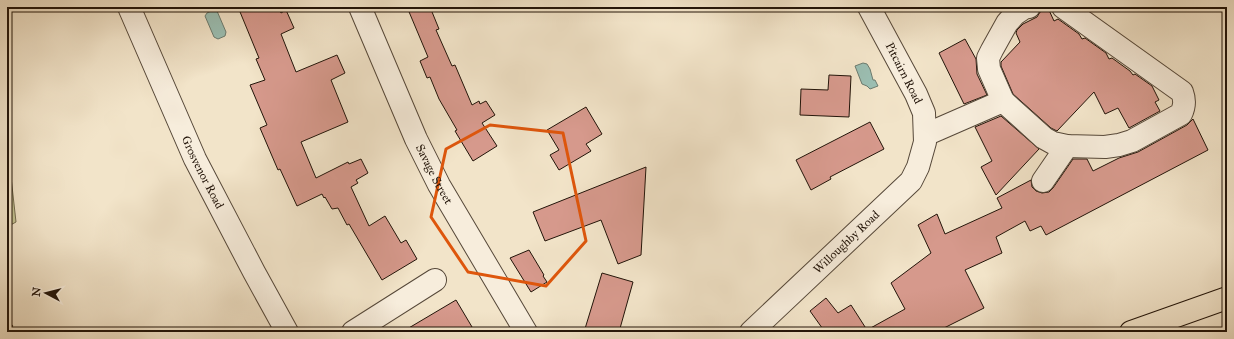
<svg xmlns="http://www.w3.org/2000/svg" width="1234" height="339" viewBox="0 0 1234 339" font-family="'IM FELL Great Primer',serif">
<style>
.green{fill:#c3c191;stroke:#726a4d}
.water{fill:#9bbfb3;stroke:#6b7b6f}
.building{fill:#d6998c;stroke:#221409}
.lines{fill:none;stroke-linecap:round;stroke-linejoin:round}
.minor-casing{stroke:#564839;stroke-width:24}
.highway-casing{stroke:#221409;stroke-width:24}
.path{stroke:#221409;stroke-width:2.5;stroke-dasharray:3 2;stroke-linecap:butt}
.minor{stroke:#f7eddc;stroke-width:22}
.highway{stroke:#f2e4c9;stroke-width:22}
.marked{fill:none;stroke:#de560c;stroke-width:3;stroke-linejoin:round}
.labels{text-anchor:middle;dominant-baseline:central;stroke-width:3.5;stroke-linejoin:round;paint-order:stroke}
.street-label{font-size:12px;fill:#221409;stroke:#f7eddc}
</style>
<rect width="100%" height="100%" fill="#f2e4c9"/>
<filter id="stains"><feTurbulence type="fractalNoise" baseFrequency=".005" numOctaves="4"/><feColorMatrix values="0 0 0 0 .2 0 0 0 0 .09 0 0 0 0 .02 0 0 0 .5 -.17"/></filter>
<radialGradient id="worn" r=".72"><stop offset=".6" stop-color="#630" stop-opacity="0"/><stop offset="1" stop-color="#630" stop-opacity=".3"/></radialGradient>
<path class="green" d="M7,141l9,81 -9,5z"/>
<path class="water" d="M213,10l4,1 9,21 -1,4 -7,3 -4,-2 -9,-21 2,-3z
M863,63l4,1 3,5 3,11h2l3,6 -8,3 -3,-3 -5,-2 -7,-18z"/>
<path class="building" d="M238,7h40l3,6 5,-3 8,18 -13,6 15,38 41,-17 8,18 -14,7 17,42 -47,20 15,36 32,-16 1,2 12,-5 7,14 -12,7 2,3 -7,4 18,39 16,-10 16,27 5,-3 11,19 -35,21 -33,-56 -2,1 -9,-17 -6,1 -7,-12 -1,1 -2,-4 -25,12 -17,-37 -2,1 -18,-42 7,-3 -17,-40 15,-5 -9,-21 3,-1z
M407,7h23l9,22 -3,1 16,36 3,-1 17,40 7,-4 1,3 6,-3 9,14 -13,8 15,23 -24,15 -18,-30 2,-1 -18,-31 -9,-22 -3,1 -7,-17 8,-4z
M1048,8l6,13 4,-2 21,15 3,5 3,-1 21,15 3,6 3,-1 18,13 3,4 2,-1 17,12 7,14 -4,2 5,9 -31,17 -11,-20 -13,6 -11,-22 -37,39 -6,-3 -38,-34 -12,-28v-4l19,-20 -4,-9 1,-3 6,-6 14,-7 3,-5z
M965,39l11,20 1,15 10,21 -23,9 -25,-51z
M829,75l22,1 -2,41 -49,-2 1,-26 27,1z
M586,107l16,27 -16,10 5,7 -32,19 -9,-15 9,-5 -12,-20z
M1001,116l38,33 -43,46 -15,-28 11,-6 -17,-34z
M1193,119l15,31 -162,85 -5,-9 -11,5 -5,-10 -29,16 6,16 -37,17 19,38 -48,24h-111l-15,-21 16,-13 12,15 13,-8 16,25 38,-21 -14,-26 40,-30 -13,-28 19,-11 8,20 57,-26 -5,-10 34,-18 1,7 4,4 6,2 7,-1 4,-4 20,-29h14l6,12 26,-13 19,-6 49,-27z
M870,122l14,27 -54,28 1,2 -20,11 -15,-30z
M646,167l-5,88 -23,9 -17,-44 -56,21 -12,-29z
M529,250l15,25 -1,1 4,6 -16,10 -21,-34z
M602,273l31,9 -14,50h-35z
M456,300l19,32h-73z"/>
<g class="lines">
<defs>
<g id="minor">
<path id="s1" d="M129,7l66,152 59,113 33,60"/>
<path id="s2" d="M360,7l56,132 23,46 87,147"/>
<path d="M1003,101l-14,-32 -1,-11 4,-8 15,-27 8,-9 9,-6 5,-1"/>
<path d="M925,135l78,-34 41,37 9,5 14,3 38,1 14,-2 13,-4 49,-27c4,-8 4,-14 1,-22l-119,-85"/>
<path d="M1043,181l24,-35"/>
<path d="M353,332l82,-52"/>
<path id="s3" d="M751,332l160,-151 7,-14 7,-25 -1,-29 -8,-19 -47,-87"/>
</g>
<path id="highway" d="M1131,332l96,-34"/>
</defs>
<use href="#minor" class="minor-casing"/>
<use href="#highway" class="highway-casing"/>
<path class="path" d="M7,321l10,11"/>
<use href="#minor" class="minor"/>
<use href="#highway" class="highway"/>
</g>
<path class="marked" d="M490,125l73,8 23,108 -40,45 -78,-14 -37,-55 15,-68z"/>
<g class="labels">
<g class="street-label">
<text transform="translate(904 73) rotate(63)">Pitcairn Road</text>
<text stroke="none"><textPath href="#s1" startOffset="181">Grosvenor Road</textPath></text>
<text stroke="none"><textPath href="#s2" startOffset="183">Savage Street</textPath></text>
<text stroke="none"><textPath href="#s3" startOffset="131">Willoughby Road</textPath></text>
</g>
</g>
<rect width="1234" height="339" fill="none" stroke="#f2e4c9" stroke-width="24"/>
<rect x="8" y="8" width="1218" height="323" fill="none" stroke="#221409" stroke-width="2"/>
<rect x="12" y="12" width="1210" height="315" fill="none" stroke="#221409"/>
<g transform="translate(46 293) rotate(277)" stroke="#f7eddc" stroke-width="3" paint-order="stroke">
<path d="M0-3L7 15L0 10L-7 15Z" fill="#221409"/>
<text y="-6" font-size="11" font-weight="bold" text-anchor="middle" fill="#221409">N</text>
</g>
<rect width="100%" height="100%" filter="url(#stains)"/>
<rect width="100%" height="100%" fill="url(#worn)"/>
</svg>
